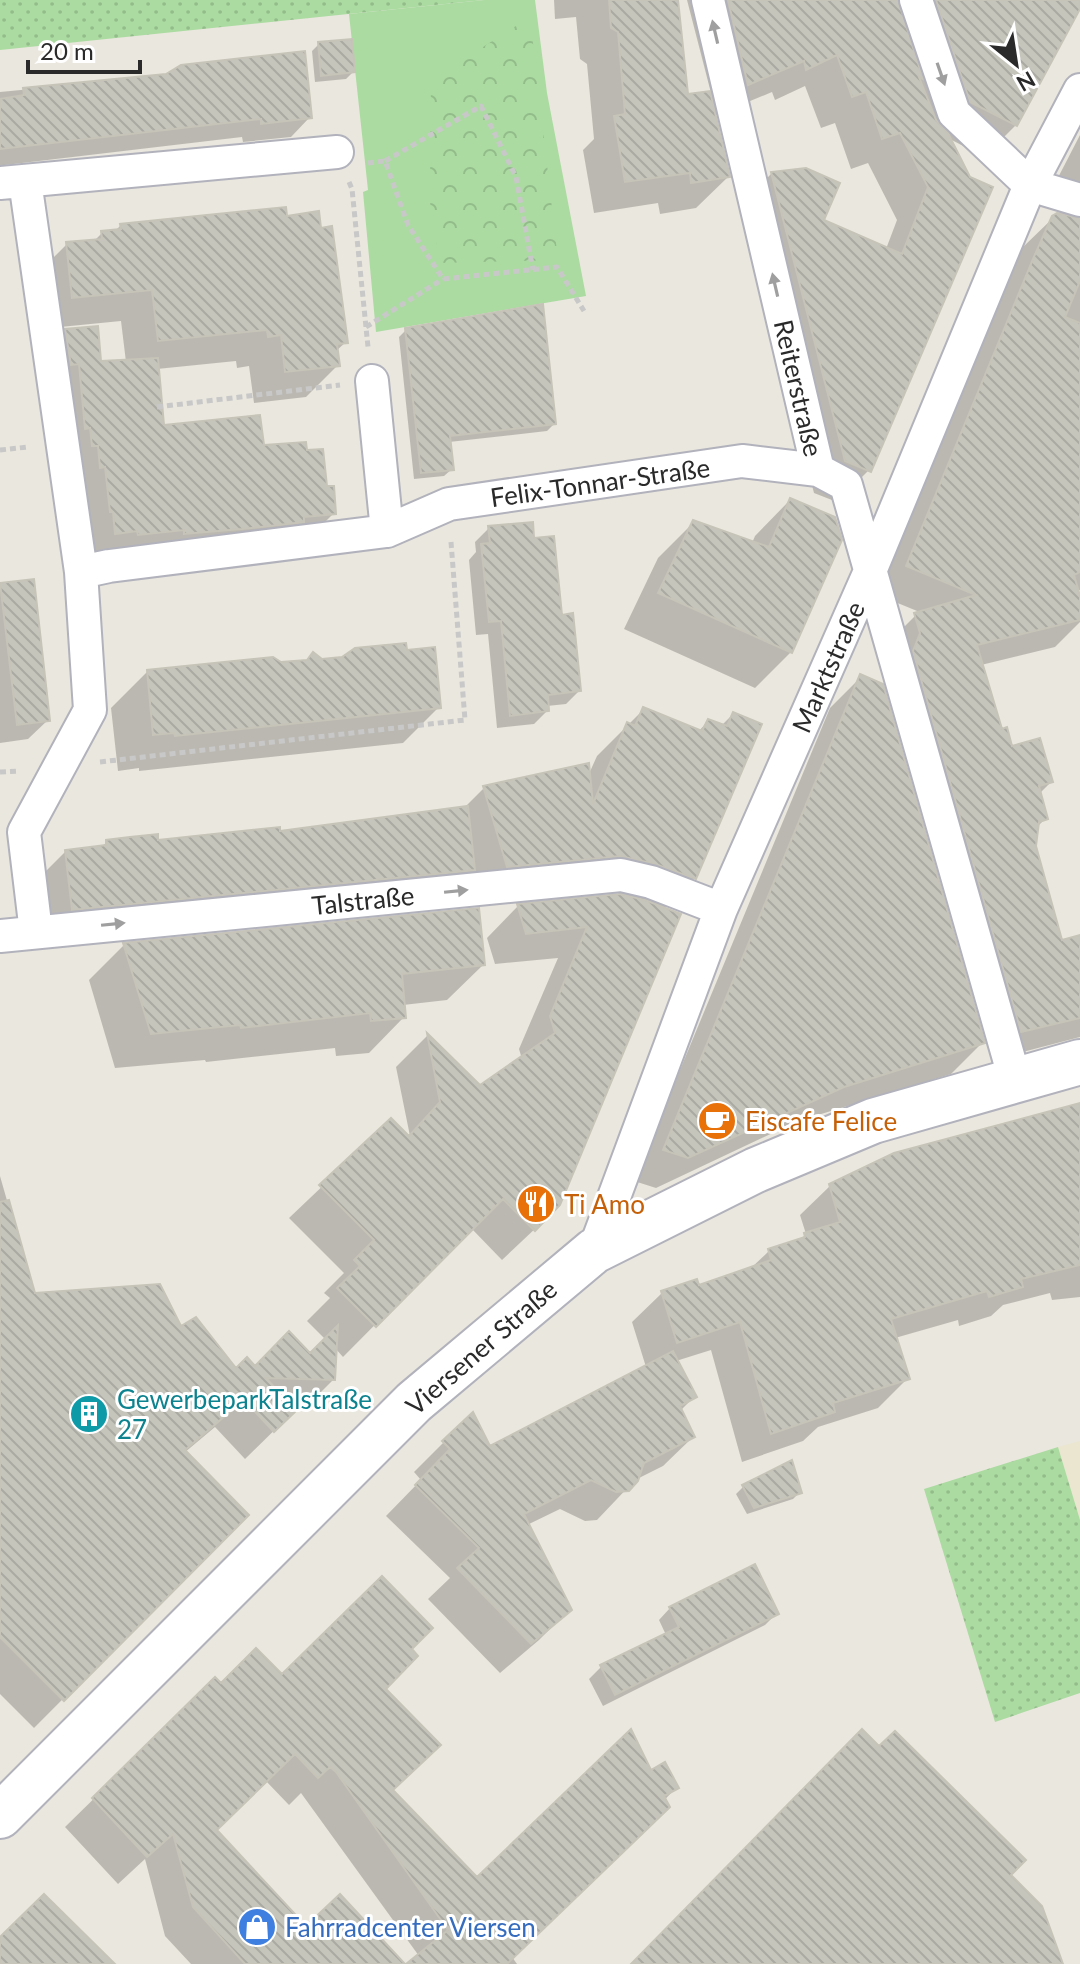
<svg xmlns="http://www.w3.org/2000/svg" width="1080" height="1964" viewBox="0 0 1080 1964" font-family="Lato,sans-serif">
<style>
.education{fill:#eae6cf}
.grass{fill:#abdba1}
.park{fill:url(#park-crowns)}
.garden{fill:url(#garden-dots)}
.shadow{fill:#0003}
.building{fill:url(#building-back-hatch);stroke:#c6c3b8;stroke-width:2}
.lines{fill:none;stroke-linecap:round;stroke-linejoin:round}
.minor-casing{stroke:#b1b2bc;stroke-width:36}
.secondary-casing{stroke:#b1b2bc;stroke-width:48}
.path{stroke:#c8c8c8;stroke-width:5;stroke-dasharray:6 4;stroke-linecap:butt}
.minor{stroke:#fff;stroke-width:32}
.secondary{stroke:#fff;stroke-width:44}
.oneway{fill:#9f9f9f}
.labels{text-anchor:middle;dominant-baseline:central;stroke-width:6;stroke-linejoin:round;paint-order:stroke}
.street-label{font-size:26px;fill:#2a2a2a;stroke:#fff}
.food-label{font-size:26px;fill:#c56008;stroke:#fff;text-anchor:start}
.culture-label{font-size:26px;fill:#0d838f;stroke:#fff;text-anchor:start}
.shop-label{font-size:26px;fill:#366cbe;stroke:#fff;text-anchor:start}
</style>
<defs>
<pattern id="park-crowns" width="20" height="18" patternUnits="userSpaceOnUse" patternTransform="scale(2)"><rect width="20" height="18" fill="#abdba1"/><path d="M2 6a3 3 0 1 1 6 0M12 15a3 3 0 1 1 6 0" fill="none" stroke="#93bc8b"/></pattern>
<pattern id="garden-dots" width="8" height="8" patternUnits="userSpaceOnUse" patternTransform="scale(2)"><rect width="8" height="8" fill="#abdba1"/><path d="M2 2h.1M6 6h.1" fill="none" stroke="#93bc8b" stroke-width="1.8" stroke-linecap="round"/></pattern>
<pattern id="building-back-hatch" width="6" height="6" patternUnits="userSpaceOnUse" patternTransform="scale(2)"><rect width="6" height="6" fill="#c6c5bc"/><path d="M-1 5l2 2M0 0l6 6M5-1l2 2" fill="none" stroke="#aaa9a2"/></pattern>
</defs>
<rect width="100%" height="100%" fill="#eae7de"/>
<path class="education" d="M1080,1441v79l-22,-73z"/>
<path class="grass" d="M484,0h51l12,93 39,203 -210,36 -13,-140 5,-2 -19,-176z"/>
<path class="park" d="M530,17l28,243 -118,3 -10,-61 1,-122z"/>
<path class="garden" d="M0,0h484l-484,50z
M1058,1447l22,73v173l-85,29 -71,-233z"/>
<path class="shadow" d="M554,0h122l10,97 25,-4 -24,-93h393v5l-64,120 -32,32 -36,-19 -79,332 -32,32 -23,-9 -74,-288 31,-31 34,-4 17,51 64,28 11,-29 -29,-57 -17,6 -16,-46 -14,5 -16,-42 -30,14 -3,-8 -58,24 14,61 -32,31 -36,6 -2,-11 -64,10 -11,-63 11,-11 -7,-75 -7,-5 -4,-42 -21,2z
M319,44l34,28 -7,7 -31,3 -3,-31z
M166,76l144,41 -19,20 -48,5 -1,-5 -237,28 -5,5v-78z
M1080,135v455l-4,1 4,13v18l-25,25 -74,18 19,66 11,17 40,34 -12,12 7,24 -10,10 -2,18 26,96 20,-5v100l-88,23 -107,-378 7,-19 -5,-19 29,-29 6,-2 -44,-18 145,-348 30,-29 8,-5 -7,-3 -5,-15z
M285,218l61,124 -10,9 2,14 -32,32 -52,6 -5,-37 -12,2 -1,-7 -79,8 5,58 143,26 20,36 9,24 -32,32 -218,20 -36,-170 -9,1 -5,-33 32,-32 34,32 26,-1 -5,-41 -81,8 -5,-53 32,-32 26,-2 9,-9 13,-2 6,-6z
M406,330l148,94 -7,7 -98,11 3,27 -8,7 -30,3 -15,-142z
M790,500l1,152 -36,36 -131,-59 34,-71 36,-36 58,21 3,-7z
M489,528l44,12 27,77 19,74 -13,13 -19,2v5l-13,13 -37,4 -9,-94 -12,1 -7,-75 7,-8 -1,-10z
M32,582l16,138 -20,19 -28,4v-158z
M405,652l34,55 -36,36 -264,28v-3l-21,3 -7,-63 36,-36 133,-8z
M861,677l122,365 -32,32 -133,41 -41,16 -121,57 -22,-7 196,-473z
M644,709l54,23 10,-11 13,5 12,-12 -39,164 -31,31 -108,301 -53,50 -31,-32 -128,129 -8,-9 -1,31 -29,29 -15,-1 4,4 -49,48 -30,-32 -31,26 62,62 -212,213 -34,-34v-518l34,119 146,34 56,42 73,-15 17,-16 -19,-19 23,-23 -6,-5 20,-20 -55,-55 102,-97 20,20 -15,-74 31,-31 53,52 42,-29 -3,-10 39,-91 -63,6 -8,-26 31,-32 109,-11 -40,-9 -111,11 -7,-24 -33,33 -400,40 -7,-58 37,-37 34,-3 7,-6h49l122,-9 186,-25 20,-20 104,-12 9,-20z
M124,945l359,20 -36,35 -44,5 1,12 -35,36 -33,3 -1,-8 -129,14 -1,-2 -90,8 -26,-88z
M1080,1105v192l-28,3 -2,-7 -47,12 -12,11 -32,10 -1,-6 -63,18 13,40 -30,30 -60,19 -15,14 -61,21 -31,-112 -35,11 18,36 -14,14 13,26 -30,29 -28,14 -38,40 -12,1 -25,-12 -33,16 42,85 -30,30 -39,33 -72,-74 22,-21 -64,-62 35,-36 -7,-8 30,-30 45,7 157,-82 -14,-45 30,-29 35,-5 53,-19 19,-18 30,-10 7,-7 -6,-19 30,-29z
M743,1487l57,5 -7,7 -46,15 -11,-20z
M670,1608l107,5 -12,12 -162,81 -14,-27 12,-12 65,-32 -7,-15z
M409,1649l-25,40 7,102 86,89 173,-108 26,16 -164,169 5,7h-108l10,-8 -118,-163 -12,12 -24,-25 -51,50 92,99 96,35h-211l-26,-28 -20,-77 -27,25 -53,-57 150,-147 6,6 60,-9z"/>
<path class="building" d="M609,0h69l10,94 22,-3 20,86 -39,6 -1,-10 -65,9 -11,-66 11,-2 -7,-82 -7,-4z
M728,0h170l25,79 -4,-2 17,43 12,13 22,44 23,10 -122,285 -26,-11 -74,-289 35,-4 34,15 -16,37 78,34 26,-67 -28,-54 -18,6 -16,-47 -14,5 -15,-42 -31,15 -2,-9 -56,24z
M936,0h144v9l-63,117 -47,-24z
M352,39l3,33 -34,4 -3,-34z
M305,51l7,67 -51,6v-5l-261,30v-50l24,-4 -1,-7 143,-14 15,-9z
M286,207l1,9 32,-5 2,17 11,-2 16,117 -11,1 3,22 -55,6 -4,-37 -13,2 -1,-7 -109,11 -6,-51 -80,8 -6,-56 36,-3 -1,-8 20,-2 -1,-5z
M1057,213l23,5v63l-15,36 15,6v249l-6,3 6,21v24l-103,25 25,84 5,-2 5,19 28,-8 13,44 -14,4 9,33 -9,3 -3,24 26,94 18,-5v83l-59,14 -108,-381 7,-18 -6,-20 62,-18 -70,-29 127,-307 19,-43z
M543,304l13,120 -106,12 4,34 -33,3 -16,-145z
M98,326l3,35 57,-3 6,67 96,-10 4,30 42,-3 1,8 16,-1 4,37h7l2,28 -32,3v5l-62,7 -58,5v-4l-46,5 -1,-4 -22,3 -2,-22h-3l-5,-45 -5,1 -2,-22h-6l-2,-18 -5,1 -6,-65 -8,1 -6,-36z
M790,498l45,19 7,23 -50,113 -134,-60 35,-73 76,27z
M533,522l1,16 20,-2 8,79 11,-2 8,78 -33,4 1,16 -39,5 -9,-95 -12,1 -8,-78 9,-1 -2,-17z
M34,579l16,142 -33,4 -17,-142z
M406,643l1,7 28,-3 6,61 -266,28 -1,-3 -21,2 -6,-65 126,-13 8,5 26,-2 6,-8 9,7 20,-2 13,-9z
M860,674l23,10 102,359 -141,44 -156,71 -25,-8z
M643,707l59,24 6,-12 19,7 6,-14 29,12 -66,155 -41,-15 -35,-8 -113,11 -24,-81 106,-23 4,41 34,-82 8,4z
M468,806l7,64 -403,40 -7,-60 41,-5v-5l24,-3 28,-3v6l122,-13v4z
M620,894l25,6 36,14 -121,291 -25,26 -32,-32 -127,128 -39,-39 23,-22 -6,-6 20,-20 -55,-55 72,-67 18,18 31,-34 -13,-69 53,52 75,-52 -5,-17 37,-89 -61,7 -9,-30z
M479,908l6,57 -83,9 4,44 -35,3 -1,-8 -129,15 -1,-3 -89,9 -28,-91z
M1080,1103v162l-59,14 2,8 -34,10 -2,-6 -96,28 19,60 -77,24 2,9 -64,22 -31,-112 -63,21 -16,-52 36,-12 2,6 72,-25 -3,-11 37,-12 -1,-4 36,-11 -11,-38 65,-31z
M9,1200l26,93 125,-9 21,42 15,-9 40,51 11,-11 8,9 34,-35 21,22 28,-28 -3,55 -69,-2 30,33 -22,21 -30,-32 -59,50 64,65 -185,186 -64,-64v-435z
M673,1351l24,46 -17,9 15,31 -51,26 -6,18 -9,10 -13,1 -25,-12 -67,34 48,96 -41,34 -74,-76 22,-20 -64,-63 35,-36 -8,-8 31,-29 17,34z
M792,1460l10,33 -48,15 -12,-23z
M755,1564l24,50 -164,81 -15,-30 79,-38 -10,-20z
M382,1576l51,52 -21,21 6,7 -32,33 55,56 -48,45 84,87 154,-148 20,41 14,-8 14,26 -15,8 6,11 -163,157h-101l42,-34 -112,-158 -6,-5 -12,11 -23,-24 -78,76 89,96 34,-32 65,70h-160l-52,-57 -20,-73 -26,23 -55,-59 123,-121 6,6 35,-35 26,26z
M862,1729l17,17 16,-15 131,129 -15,15 31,31 21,58h-432z
M44,1894l71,70h-115v-27z"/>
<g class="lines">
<defs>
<path id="minor" d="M708,0l110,470
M916,0l38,113 76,72 50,15
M25,181l56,391 9,138 -66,122 12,100
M0,183l337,-31
M372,381l15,150
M81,572l28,-6 278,-35 62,-27 293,-43 76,9 28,15 169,595
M0,936l621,-61 30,7 70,27
M594,1251l127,-342 150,-340 159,-384 50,-95"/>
<path id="secondary" d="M0,1816l414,-414 180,-151 162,-81 117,-49 207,-59"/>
</defs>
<use href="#minor" class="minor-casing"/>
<use href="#secondary" class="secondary-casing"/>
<path class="path" d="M385,161l96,-55 35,71 17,93
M368,163l17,-2 23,64 35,54 114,-12 27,44
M349,182l3,7 16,158
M366,327l77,-48
M157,407l183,-22
M0,450l28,-3
M100,762l365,-42 -14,-178
M0,772l19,-1"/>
<use href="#minor" class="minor"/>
<use href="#secondary" class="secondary"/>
</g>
<defs><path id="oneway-solid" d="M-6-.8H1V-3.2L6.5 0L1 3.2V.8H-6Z" transform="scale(2)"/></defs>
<g class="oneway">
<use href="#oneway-solid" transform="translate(715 32) rotate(-103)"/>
<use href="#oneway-solid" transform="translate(941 74) rotate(71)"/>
<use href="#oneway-solid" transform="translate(775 285) rotate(-103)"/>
<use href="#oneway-solid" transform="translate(456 891) rotate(-6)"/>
<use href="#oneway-solid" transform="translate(113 924) rotate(-6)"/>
</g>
<defs>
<symbol id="cafe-disc" viewBox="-11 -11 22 22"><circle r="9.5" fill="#e8710a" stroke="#fff"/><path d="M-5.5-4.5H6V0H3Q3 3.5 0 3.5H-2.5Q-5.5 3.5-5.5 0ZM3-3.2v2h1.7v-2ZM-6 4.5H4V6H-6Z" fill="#fff"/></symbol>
<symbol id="restaurant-disc" viewBox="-11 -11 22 22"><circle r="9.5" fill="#e8710a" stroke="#fff"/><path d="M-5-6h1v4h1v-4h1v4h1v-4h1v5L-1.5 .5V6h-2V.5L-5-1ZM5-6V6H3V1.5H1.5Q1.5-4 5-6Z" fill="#fff"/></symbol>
<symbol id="building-disc" viewBox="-11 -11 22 22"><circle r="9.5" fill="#0f9aa8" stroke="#fff"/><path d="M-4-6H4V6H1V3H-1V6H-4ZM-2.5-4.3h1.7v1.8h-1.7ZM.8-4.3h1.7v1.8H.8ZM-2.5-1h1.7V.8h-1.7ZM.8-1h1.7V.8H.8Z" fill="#fff"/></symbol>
<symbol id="shop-disc" viewBox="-11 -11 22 22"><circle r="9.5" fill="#3f7fe0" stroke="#fff"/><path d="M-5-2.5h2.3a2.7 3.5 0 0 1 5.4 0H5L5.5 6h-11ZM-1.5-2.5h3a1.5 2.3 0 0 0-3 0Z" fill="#fff"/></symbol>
</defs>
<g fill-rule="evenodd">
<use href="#cafe-disc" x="695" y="1099" width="44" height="44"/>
<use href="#restaurant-disc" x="514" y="1182" width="44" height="44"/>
<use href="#building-disc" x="67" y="1392" width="44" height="44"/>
<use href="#shop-disc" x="235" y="1905" width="44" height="44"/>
</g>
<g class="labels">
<g class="street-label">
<text transform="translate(799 388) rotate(77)">Reiterstraße</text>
<text transform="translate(600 482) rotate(-8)">Felix-Tonnar-Straße</text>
<text transform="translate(828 667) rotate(-66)">Marktstraße</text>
<text transform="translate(363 900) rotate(-6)">Talstraße</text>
<text transform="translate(481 1347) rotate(-41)">Viersener Straße</text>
</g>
<g class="food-label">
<text x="745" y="1121">Eiscafe Felice</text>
<text x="564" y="1204">Ti Amo</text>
</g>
<g class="culture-label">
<text x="117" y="1399">GewerbeparkTalstraße<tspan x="117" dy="30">27</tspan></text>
</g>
<g class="shop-label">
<text x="285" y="1927">Fahrradcenter Viersen</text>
</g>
</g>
<g transform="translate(1016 64) rotate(150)" stroke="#ffffff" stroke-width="6" paint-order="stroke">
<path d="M0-6L14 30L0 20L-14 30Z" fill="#2a2a2a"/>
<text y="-12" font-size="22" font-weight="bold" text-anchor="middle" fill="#2a2a2a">N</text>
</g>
<path d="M28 60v12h112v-12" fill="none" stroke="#2a2a2a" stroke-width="4"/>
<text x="40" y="60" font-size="24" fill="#2a2a2a" stroke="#ffffff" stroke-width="6" paint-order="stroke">20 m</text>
</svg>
